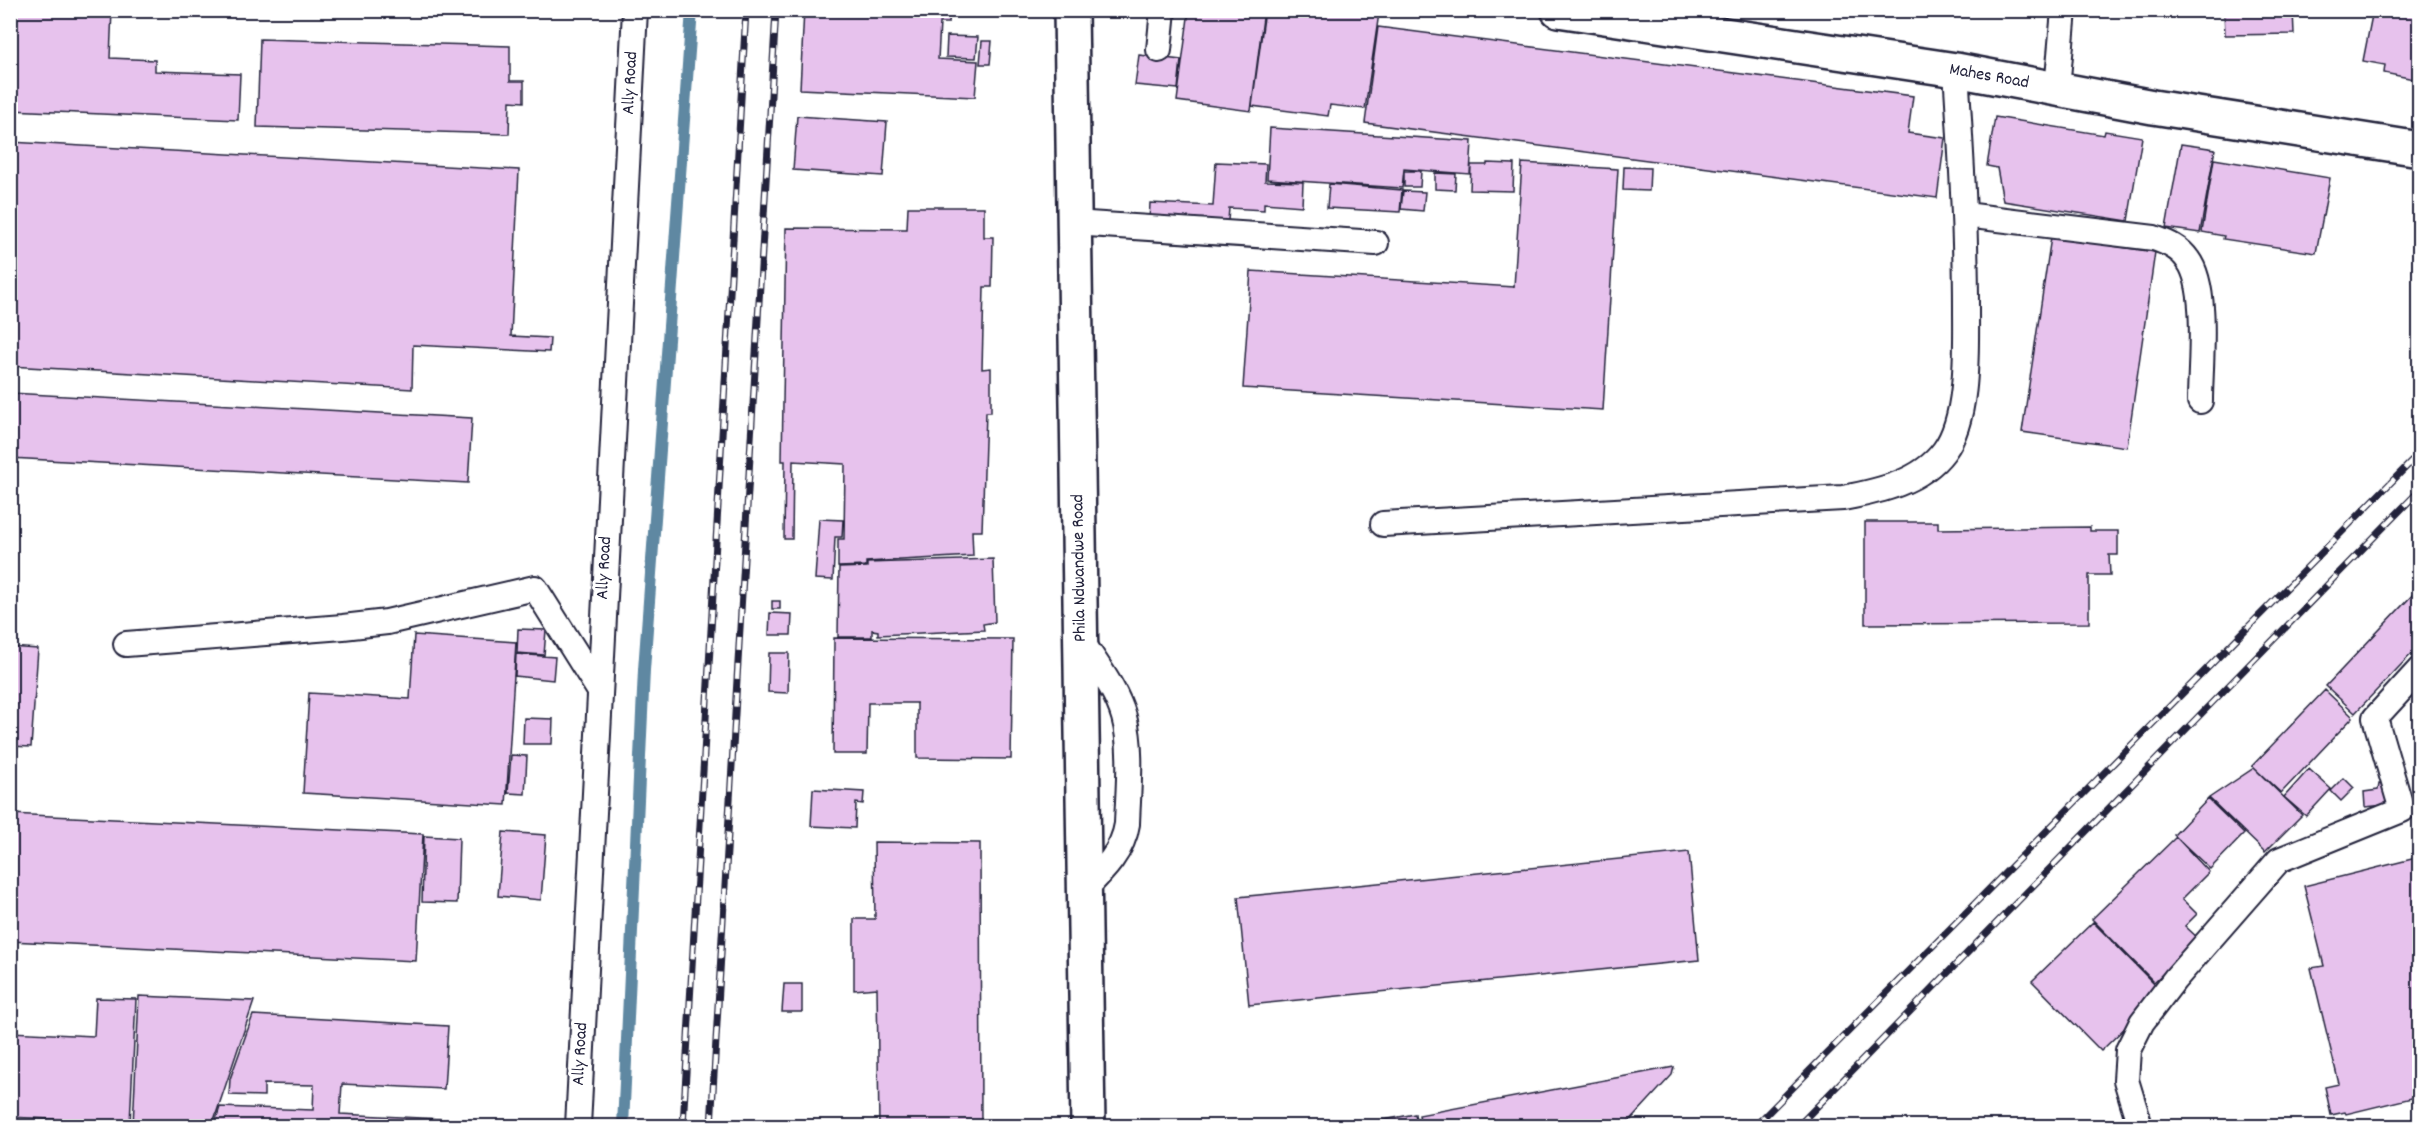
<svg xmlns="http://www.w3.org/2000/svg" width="2430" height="1137" viewBox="0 0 2430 1137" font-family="Dekko,sans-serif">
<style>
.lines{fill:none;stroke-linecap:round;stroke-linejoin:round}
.stream{stroke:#5e88a2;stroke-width:12}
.building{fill:#e7c2ed;stroke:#22223b;stroke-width:1.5}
.lane-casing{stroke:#22223b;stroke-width:28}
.street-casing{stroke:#22223b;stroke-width:38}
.secondary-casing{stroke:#22223b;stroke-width:38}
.lane{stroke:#fff;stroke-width:24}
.street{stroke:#fff;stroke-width:33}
.secondary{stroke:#fff;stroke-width:33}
.rail-casing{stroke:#22223b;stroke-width:7}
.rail{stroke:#fff;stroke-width:4.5;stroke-dasharray:14;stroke-linecap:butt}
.labels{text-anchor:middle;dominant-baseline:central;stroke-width:6;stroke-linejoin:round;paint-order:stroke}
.street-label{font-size:18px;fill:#22223b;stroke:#fff}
</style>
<rect width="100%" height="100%" fill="#fff"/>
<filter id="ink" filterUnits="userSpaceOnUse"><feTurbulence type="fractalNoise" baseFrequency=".0167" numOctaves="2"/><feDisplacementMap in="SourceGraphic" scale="12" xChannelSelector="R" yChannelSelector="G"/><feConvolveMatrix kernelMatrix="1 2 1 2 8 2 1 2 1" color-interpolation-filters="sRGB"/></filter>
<g filter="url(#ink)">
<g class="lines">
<path class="stream" d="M623,1126l21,-456 48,-660"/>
</g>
<path class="building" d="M10,10h102l-2,48 45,2v11l85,3 -2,46 -228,-10z
M804,10h146l-1,13h-9l-2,36 40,2 -3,36 -175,-8z
M1189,10h75l-13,101 -74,-10z
M1265,10h92l22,3 -14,96 -35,-4 -2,11 -76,-10z
M2224,10h69l1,24 -69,1z
M2373,10h47l-1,70 -35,-7 1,-8 -22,-4z
M1378,27l535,69 -5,37 37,5 -8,60 -572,-75z
M947,36l31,1 -2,21 -30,-1z
M260,39l250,7v35h14v21l-14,-1 -1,33 -252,-7z
M982,41h10l-2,23h-10z
M1139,55l42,5 -3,29 -43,-4z
M797,116l90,6 -4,54 -90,-6z
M1995,117l109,18 1,-4 37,6 -14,84 -125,-20 -6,-33 -10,-2z
M1270,128l202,13 -2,33 -66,-5 -2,19 -135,-9z
M10,142l509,28 -8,166 39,2 -1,14 -136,-7 -1,44 -402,-23z
M2181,144l34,5 -15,84 -34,-5z
M2214,159l116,19 -14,75 -93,-14 1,-3 -22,-4z
M1216,162l50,2 -1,17 38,1 -1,24 -38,-3v7l-35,-2 -3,38 -78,-5 2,-38 63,3z
M1487,163l27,1 -1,27 -43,-1 1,-25h16z
M1522,163l96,6 -15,241 -360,-22 8,-117 263,16z
M1624,167l26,1 -1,23 -26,-1z
M1404,171h17l-1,16h-16z
M1435,173l21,1 -1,16 -20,-1z
M1329,184l73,6 -2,22 -73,-4z
M1403,191l22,1 -2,19 -22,-2z
M908,207h76v30h9l-1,50h-8l-2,82 9,-1v44h-5l-4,119h-10l1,25 -107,6v4l-28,1v-28h6l1,-75 -52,-3 -1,78h-8l1,-78h-3l4,-233 121,1z
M2051,237l104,15 -28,195 -105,-15z
M10,393l462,25 -4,65 -458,-25z
M819,519l24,1 -1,17h-7l-2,43 -18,-1z
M1865,522h73v7l152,-2v4h28v24h-9l1,20h-21v48l-224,1z
M993,559l2,63 -12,2 1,6 -106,5v-4l-6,-1v7h-34l1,-69 28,-1v-4z
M2420,587v58l-65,68 -29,-27z
M772,601h8v8h-8z
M770,613l22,1 -1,21h-22z
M518,629l28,1 -2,25 -27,-2z
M414,635l102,7 -10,163 -203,-12 6,-100 101,6z
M834,638l179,1 -2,120 -94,-1v-55h-49l-1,51h-34z
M10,647l28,2 -7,98 -21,-1z
M769,653h20l-1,40 -20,-1z
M516,654l39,3 -2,23 -38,-4z
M2325,690l28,27 -72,76 -29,-27z
M524,718l29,1 -1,25h-29z
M511,755l16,1 -2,38 -17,-1z
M2254,768l48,47 -37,37 -56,-54z
M2309,769l22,20 -25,27 -22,-19z
M2344,778l10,10 -13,13 -10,-10z
M2379,784l10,1 -4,20 -20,2 -1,-15 14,-2z
M813,789l51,3 -1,12 -7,-1 -1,25 -44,-2z
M2208,799l36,35 -34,35 -36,-34z
M10,814l413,20 -7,127 -406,-20z
M503,832l43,3 -5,65 -43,-4z
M424,836l35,2 -2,65 -35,-1z
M2176,837l33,35 -27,27 15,15 -12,12 14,13 -45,43 -62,-63z
M874,842l106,1 1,283h-102l-2,-138 -23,2v-71h21z
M1689,852l10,108 -450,45 -11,-108z
M2420,857v239l-74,18 -1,-2 -14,3 -6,-28 14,-3 -28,-116 13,-2 -20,-80z
M2093,922l69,70 -61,59 -69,-70z
M784,984h18v28h-20z
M139,996l115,5 -42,125h-79z
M96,998l40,1 -6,124 -120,-6v-85l84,4z
M253,1015l195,11 -4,63 -102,-5 -2,30 100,5v7h-226l6,-19 93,3 1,-25 -50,-1v12l-35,-1 1,-16z
M1674,1067l-2,8 -47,51h-204l-2,-11z
M1415,1114l2,12h-64z"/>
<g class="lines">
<defs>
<path id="lane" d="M1159,50l4,-40
M2057,89l7,-79
M1965,215l189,23c14,5 26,10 34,22 21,28 12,105 12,141
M1073,223l303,20
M1383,524l460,-26c37,-7 78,-16 101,-47 25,-33 22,-103 22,-143 0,-80 -5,-158 -10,-238
M1081,640c15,24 35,49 43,77 9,31 4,74 3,107 -4,27 -23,46 -42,65
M126,644l217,-17 44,-5 148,-34 64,102
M578,1126l57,-1116
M2140,1126l-14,-46 2,-30 14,-28 33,-43 104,-119 123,-50 -27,-92 45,-49"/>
<path id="street" d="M1558,10l398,60 197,37 267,42"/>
<path id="secondary" d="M1071,10l17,1116"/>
</defs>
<use href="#lane" class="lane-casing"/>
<use href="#street" class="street-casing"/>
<use href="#secondary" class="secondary-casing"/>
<use href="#lane" class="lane"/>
<use href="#street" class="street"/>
<use href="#secondary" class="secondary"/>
<defs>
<path id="rail" d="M683,1126l63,-1116
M711,1126l65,-1116
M1755,1126l665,-673
M1798,1126l622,-636"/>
</defs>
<use href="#rail" class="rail-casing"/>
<use href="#rail" class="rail"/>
</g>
</g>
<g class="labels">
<g class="street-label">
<text transform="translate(1989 77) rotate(10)">Mahes Road</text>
<text transform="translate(631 83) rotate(-87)">Ally Road</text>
<text transform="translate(605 568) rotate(-87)">Ally Road</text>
<text transform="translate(1080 568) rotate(-91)">Phila Ndwandwe Road</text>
<text transform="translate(581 1054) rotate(-87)">Ally Road</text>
</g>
</g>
<rect width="2430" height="1137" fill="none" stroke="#fff" stroke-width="36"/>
<rect x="18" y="18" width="2394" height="1101" fill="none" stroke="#22223b" stroke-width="2" filter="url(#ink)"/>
</svg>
